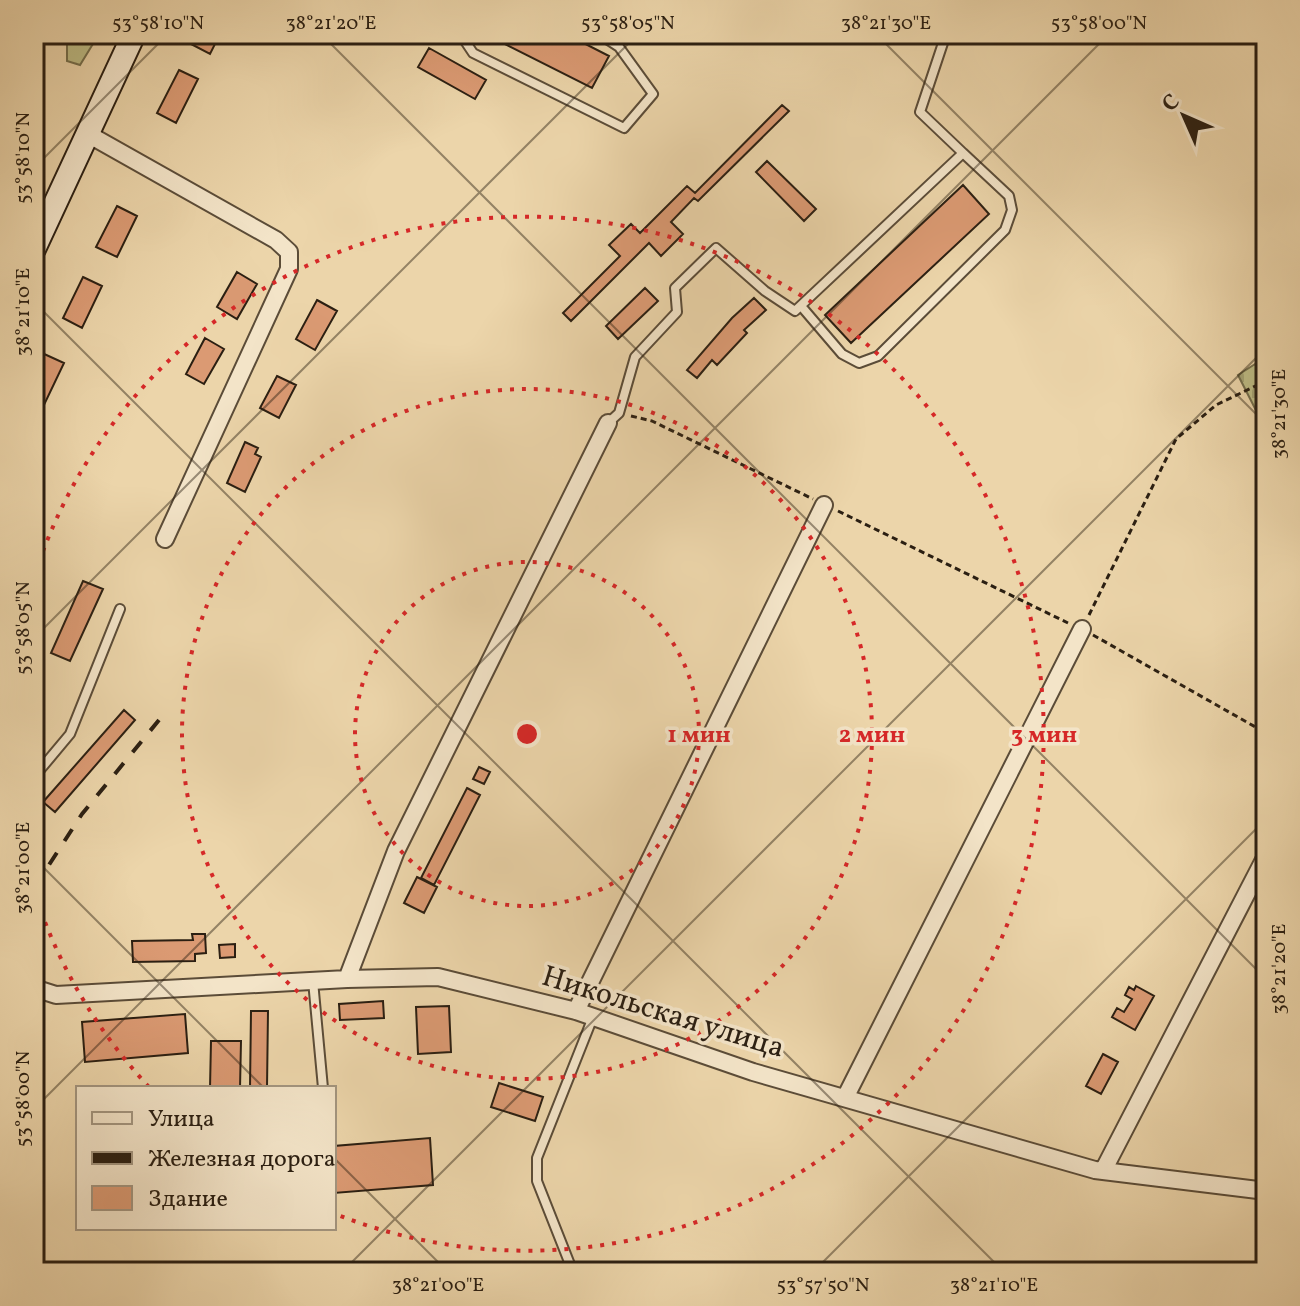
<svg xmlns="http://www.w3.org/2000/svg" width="1300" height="1306" viewBox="0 0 1300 1306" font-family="Vollkorn,serif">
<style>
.forest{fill:url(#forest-firs);stroke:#746e4c;stroke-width:2}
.cemetery{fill:url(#cemetery-stones);stroke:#746e4c;stroke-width:2}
.building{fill:#db9a73;stroke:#2b1f12;stroke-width:2}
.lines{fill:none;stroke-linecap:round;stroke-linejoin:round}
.lane-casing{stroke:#5b4c38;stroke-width:12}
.street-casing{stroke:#5b4c38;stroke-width:20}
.secondary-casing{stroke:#2b1f12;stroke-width:26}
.path{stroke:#2b1f12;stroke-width:3;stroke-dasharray:6 4;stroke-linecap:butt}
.lane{stroke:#f3e4c8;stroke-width:8}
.street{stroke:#f3e4c8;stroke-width:16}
.secondary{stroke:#f3e4c8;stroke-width:22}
.rail{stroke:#2b1f12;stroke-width:4;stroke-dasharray:14 14;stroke-linecap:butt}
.ticks{fill:none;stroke:#2b1f12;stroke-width:2;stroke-opacity:0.45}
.ring{fill:none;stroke:#d62828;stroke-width:4;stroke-dasharray:4 8}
.labels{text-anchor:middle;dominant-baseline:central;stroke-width:7;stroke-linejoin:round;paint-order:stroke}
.street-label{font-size:30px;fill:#2b1f12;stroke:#f3e4c8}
.centre{fill:#d62828;stroke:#f3e4c8;stroke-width:4}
.ring-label{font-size:24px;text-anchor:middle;font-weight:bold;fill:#d62828;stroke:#f3e4c8;stroke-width:7;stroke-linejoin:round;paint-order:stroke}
.neatline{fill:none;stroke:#2b1f12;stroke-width:3}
.ticks-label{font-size:20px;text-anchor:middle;fill:#2b1f12}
</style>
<defs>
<pattern id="forest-firs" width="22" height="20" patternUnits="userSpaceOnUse" patternTransform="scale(2)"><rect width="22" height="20" fill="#bdbc85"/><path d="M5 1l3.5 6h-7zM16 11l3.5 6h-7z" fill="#a3a172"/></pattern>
<pattern id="cemetery-stones" width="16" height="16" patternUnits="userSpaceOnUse" patternTransform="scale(2)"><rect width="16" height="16" fill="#bdbc85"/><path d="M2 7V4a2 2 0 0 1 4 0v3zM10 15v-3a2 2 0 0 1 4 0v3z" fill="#a3a172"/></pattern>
</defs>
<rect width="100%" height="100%" fill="#ecd5aa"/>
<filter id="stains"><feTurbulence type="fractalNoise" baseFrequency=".0025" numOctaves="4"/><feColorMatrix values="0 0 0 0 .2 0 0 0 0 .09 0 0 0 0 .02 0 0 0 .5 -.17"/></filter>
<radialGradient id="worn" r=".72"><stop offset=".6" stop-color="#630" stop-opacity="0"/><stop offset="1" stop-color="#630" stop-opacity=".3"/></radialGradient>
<path class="forest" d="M77,34h22l-19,31 -13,-4v-17z"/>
<path class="cemetery" d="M1266,357v73l-28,-55z"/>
<path class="building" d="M196,34h24l-10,20 -19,-10z
M500,34h66l43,22 -17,32 -95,-48z
M429,48l57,32 -11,19 -57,-32z
M179,70l19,9 -22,44 -19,-10z
M782,105l7,6 -91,90 -4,-3 -23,24 12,12 -22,22 -12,-13 -78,78 -8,-8 57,-57 -11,-11 22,-21 9,9 47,-47 8,7z
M767,161l49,48 -12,12 -48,-49z
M963,185l26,29 -138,129 -26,-28z
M117,206l20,10 -20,41 -21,-10z
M237,272l20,12 -20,35 -20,-12z
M83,277l19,9 -20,42 -19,-10z
M645,288l13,13 -40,38 -12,-13z
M754,298l12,12 -22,20 3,3 -30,32 -5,-5 -15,18 -10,-8 45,-52z
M317,300l20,11 -22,39 -19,-11z
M205,338l19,11 -20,35 -18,-10z
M42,353l22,10 -21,44 -9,-4v-32z
M277,376l19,9 -17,33 -19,-10z
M245,442l13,6 -3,6 6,3 -16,35 -18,-9z
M83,581l20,8 -33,72 -19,-8z
M124,710l11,10 -80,92 -12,-10z
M479,767l11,5 -6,12 -11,-5z
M467,788l13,7 -46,90 -13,-7z
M417,877l20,10 -13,26 -20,-10z
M192,934h13l1,19 -11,1v7l-62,1 -1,-21 61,-1z
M235,944v13l-15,1 -1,-13z
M1136,986l18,10 -19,34 -23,-13 5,-9 7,4 8,-13 -7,-4 4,-8 5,3z
M383,1001l1,17 -44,2 -1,-16z
M449,1006l2,46 -33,2 -2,-47z
M251,1011h17l-1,77h-17z
M185,1014l3,39 -103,9 -3,-40z
M211,1041h30l-1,47h-30z
M1103,1054l15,8 -17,32 -15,-8z
M499,1083l44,14 -8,24 -44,-14z
M430,1138l3,47 -99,8v-47z
M407,1263v9h-63v-6z"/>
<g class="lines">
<defs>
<path id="lane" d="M468,34l-3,7 8,12 151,75 29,-34 -34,-47 -20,-13
M801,306l41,48 17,9 19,-7 127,-126 7,-20 -3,-14 -46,-43
M608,423l11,-10 16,-56 42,-45 -2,-24 41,-40 49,43 30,20 168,-158 -43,-41 26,-78
M34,777l36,-43 50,-125
M313,981l10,107
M573,1272l-36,-91v-23l56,-141"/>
<path id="street" d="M86,133l190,107 13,12v17l-124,270
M347,979l49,-128 212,-428
M34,988l22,7 291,-16 91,-2 138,34 177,61 342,98 171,21
M576,1011l248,-506
M845,1098l237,-469
M1103,1171l163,-315"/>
<path id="secondary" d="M34,249l100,-215"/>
</defs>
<use href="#lane" class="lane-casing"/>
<use href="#street" class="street-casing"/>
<use href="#secondary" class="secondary-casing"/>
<path class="path" d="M1259,34l7,8
M631,416l21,5 161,78
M838,511l230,112
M1089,615l87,-176 40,-34 50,-24
M1093,635l173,98"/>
<use href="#lane" class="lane"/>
<use href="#street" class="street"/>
<use href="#secondary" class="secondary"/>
<path class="rail" d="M34,888l48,-74 77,-94"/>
</g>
<path class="ticks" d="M321,34l945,945M876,34l390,390M34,168l134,-134M34,302l970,970M34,638l604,-604M34,858l230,230M34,1109l1075,-1075M334,1158l114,114M342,1272l924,-924M813,1272l453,-453"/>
<g class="ring">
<circle cx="527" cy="734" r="172"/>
<circle cx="527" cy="734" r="345"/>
<path d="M149 1087A517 517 0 0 1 35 894M35 574A517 517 0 1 1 338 1215"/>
</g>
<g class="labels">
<g class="street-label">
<text transform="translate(663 1013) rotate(17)">Никольская улица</text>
</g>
</g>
<circle cx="527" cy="734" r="12" class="centre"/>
<g class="ring-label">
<text x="699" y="742">1 мин</text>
<text x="872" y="742">2 мин</text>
<text x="1044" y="742">3 мин</text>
</g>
<rect width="1300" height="1306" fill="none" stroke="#ecd5aa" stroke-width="88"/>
<rect x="76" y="1086" width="260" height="144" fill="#f3e4c8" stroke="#a3957f" stroke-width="2"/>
<rect x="92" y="1112" width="40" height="12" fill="#f3e4c8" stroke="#a3957f" stroke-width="2"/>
<text x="148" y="1126" font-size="24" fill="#2b1f12">Улица</text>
<rect x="92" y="1152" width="40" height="12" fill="#2b1f12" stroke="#a3957f" stroke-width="2"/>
<text x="148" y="1166" font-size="24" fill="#2b1f12">Железная дорога</text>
<rect x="92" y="1186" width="40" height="24" fill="#db9a73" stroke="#a3957f" stroke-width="2"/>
<text x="148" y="1206" font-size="24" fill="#2b1f12">Здание</text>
<g transform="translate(1184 116) rotate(315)" stroke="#f3e4c8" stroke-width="6" paint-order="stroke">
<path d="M0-6L14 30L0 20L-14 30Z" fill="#2b1f12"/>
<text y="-12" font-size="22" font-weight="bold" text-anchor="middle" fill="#2b1f12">С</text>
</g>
<rect x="44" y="44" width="1212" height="1218" class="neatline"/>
<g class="ticks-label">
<text x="158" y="29">53°58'10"N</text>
<text x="331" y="29">38°21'20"E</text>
<text x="628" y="29">53°58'05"N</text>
<text x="886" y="29">38°21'30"E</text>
<text x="1099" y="29">53°58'00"N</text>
<text transform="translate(22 158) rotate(-90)" y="7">53°58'10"N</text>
<text transform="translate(22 312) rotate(-90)" y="7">38°21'10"E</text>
<text transform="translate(1278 414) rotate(-90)" y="7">38°21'30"E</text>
<text transform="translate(22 628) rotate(-90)" y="7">53°58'05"N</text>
<text transform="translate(22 868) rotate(-90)" y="7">38°21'00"E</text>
<text transform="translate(1278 969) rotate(-90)" y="7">38°21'20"E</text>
<text transform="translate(22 1099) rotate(-90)" y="7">53°58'00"N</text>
<text x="438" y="1291">38°21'00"E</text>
<text x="823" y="1291">53°57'50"N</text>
<text x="994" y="1291">38°21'10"E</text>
</g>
<rect width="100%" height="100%" filter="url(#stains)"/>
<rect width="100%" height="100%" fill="url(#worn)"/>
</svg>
